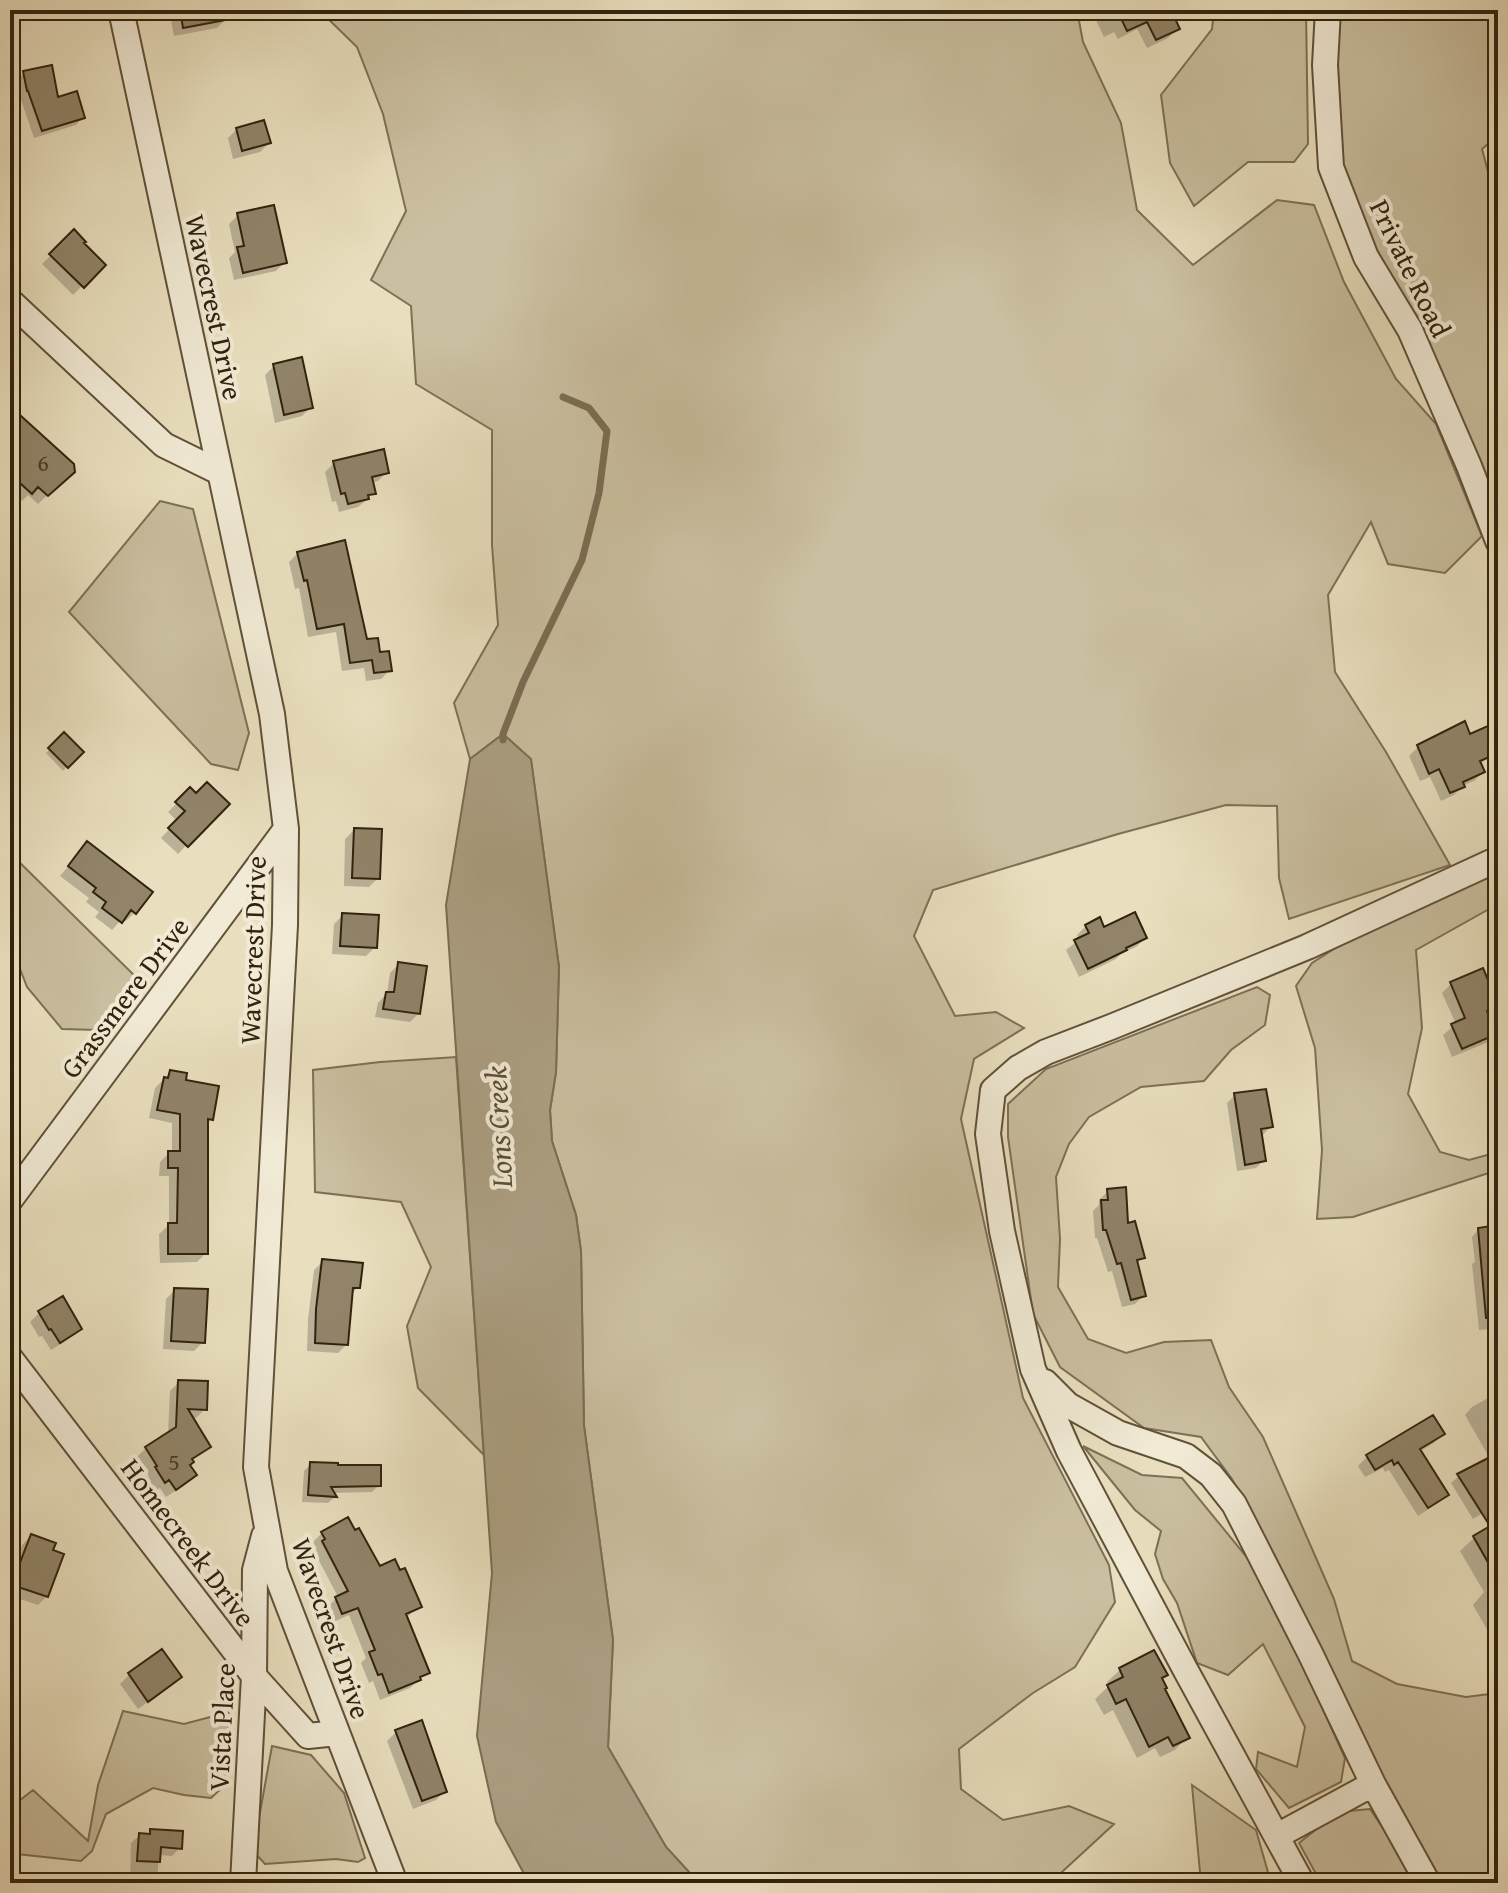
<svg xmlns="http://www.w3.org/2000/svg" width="1508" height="1893" viewBox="0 0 1508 1893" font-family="'Gentium Book Plus',serif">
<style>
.green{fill:#cabfa0;stroke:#7e7056;stroke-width:2}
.water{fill:#ab9f82;stroke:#7b6d53;stroke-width:2}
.shadow{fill:#0003}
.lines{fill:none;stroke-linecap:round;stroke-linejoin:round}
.stream{stroke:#7b6d53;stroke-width:7}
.building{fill:#918469;stroke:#32220d;stroke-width:2}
.minor-casing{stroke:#605139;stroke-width:28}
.minor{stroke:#f1ead5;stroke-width:24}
.labels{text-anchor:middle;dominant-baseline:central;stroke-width:8;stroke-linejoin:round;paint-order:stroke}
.number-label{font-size:24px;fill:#4a3a24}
.street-label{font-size:28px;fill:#32220d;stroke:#f1ead5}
.water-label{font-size:30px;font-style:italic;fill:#5c4e36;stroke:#f1ead5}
</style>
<rect width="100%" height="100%" fill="#e9dfbe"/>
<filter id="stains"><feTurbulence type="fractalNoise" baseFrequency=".0025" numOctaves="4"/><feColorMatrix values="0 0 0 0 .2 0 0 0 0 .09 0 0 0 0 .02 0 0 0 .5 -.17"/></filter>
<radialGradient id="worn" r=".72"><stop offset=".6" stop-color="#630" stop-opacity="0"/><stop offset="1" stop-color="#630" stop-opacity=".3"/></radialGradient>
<path class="green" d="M319,10h758l6,32 38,81 16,87 56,55 84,-65 37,5 30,77 52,97 40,45 46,112 -37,37 -57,-9 -17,-42 -43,73 7,77 51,80 64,113 -161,54 -10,-41 -2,-72 -51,-1 -108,29 -185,56 -19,46 41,80 41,-4 28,16 -50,31 -13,60 62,279 86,167 6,37 -40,65 -42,26 -74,56 2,40 42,31 66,-14 45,18 -64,59h-351l-33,-36 -58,-100 5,-107 -29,-214 -3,-175 -5,-36 -24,-74 -2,-31 6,-38 3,-105 -28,-207 -28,-26 -33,25 -16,-56 44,-78 -6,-80v-115l-76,-46 -5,-78 -40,-26 35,-69 -23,-97 -26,-67z
M1214,10h92l2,134 -14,18h-46l-54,44 -24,-43 -9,-68 51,-66z
M1335,10h163v125l-16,14 16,60v304l-76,-184 -61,-107 -18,-52z
M160,501l33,8 56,224 -11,37 -27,-6 -142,-152z
M10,853l132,130 -44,47 -36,-1 -35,-42 -17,-44z
M1498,867v37l-82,46 6,78 -14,66 32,58 29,8 29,-8v18l-145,47 -36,2 5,-69 -7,-102 -19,-62 16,-23 47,-30z
M1257,987l13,8 -5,30 -34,25 -27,31 -63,6 -52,30 -20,27 -13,33 4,62 -2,48 30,52 38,14 38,-11 47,-2 18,47 34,50 71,162 18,62 45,23 69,13 32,-4v190h-59l-73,-138 -134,-266 -31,-42 -57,-9 -84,-61 -27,-53 -25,-177v-33l38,-35z
M456,1057l28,398 -66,-67 -11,-62 24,-59 -30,-65 -86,-10 -2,-122 67,-8z
M1083,1446l59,29 40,3 81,99 82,181 -4,24 -52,26 -33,-39 2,-17 39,15 8,-40 -42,-83 -35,31 -31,-12 -20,-60 -14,-24 -8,-25 6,-23 -26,-21z
M123,1711l61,13 45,-12 -3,72 -15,14 -27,-3 -31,-7 -47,26 -14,37 -11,10 -64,-7 -7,-31v-15l23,-18 55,51 10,-56z
M272,1746l39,9 33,38 21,65 -7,4 -22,-3 -71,5 -12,-13z
M1192,1785l64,45 15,53h-70z
M1370,1809l28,41 18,33h-95l-22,-40 39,-31z"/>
<path class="water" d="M503,734l28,25 28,208 -3,105 -6,38 2,31 24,74 5,36 3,175 29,214 -5,107 58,100 33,36h-170l-33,-61 -19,-86 15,-163 -46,-668 24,-146z"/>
<path class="shadow" d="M169,10h55l2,9 -9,9 -43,8z
M1097,10h70l10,19 -9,9 -21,10 -10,-19 -19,10 -4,-7 -10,5 -11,-23z
M24,73l33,27 26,17 -7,8 -42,13 -14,-41 -4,-17z
M237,129l32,14 -9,9 -27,7 -5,-21z
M238,215l47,47 -9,9 -42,9 -5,-22 6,-6 -6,-28z
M74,232l8,11 21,22 -30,30 -31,-31z
M274,366l37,41 -9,9 -27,7 -10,-48z
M10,408l63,63 -35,33 -10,-9 -6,6 -11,-10 -1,2z
M334,463l53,9 -9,9 -7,2 2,10 -9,9 -6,5 -19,5 -3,-11 -4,1 -7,-30z
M298,553l67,89 13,12 12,16 -9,9 -15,2 -2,-13 -22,3 -6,-39 -28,5 -9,-49 -4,1 -6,-27z
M64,735l17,17 -18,19 -17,-18z
M1469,737l28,10 -6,6 1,1 -13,11 4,7 -9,9 -10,4 -10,10 -13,6 -11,-24 -10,4 -11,-25 9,-9z
M190,790l6,6 31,8 -49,50 -17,-16 16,-17 -9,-9z
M354,830l24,48 -9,9 -25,-1 1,-47z
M87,844l48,68 -9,9 -4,-2 -10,11 -17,-13 4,-5 -13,-10 3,-4 -29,-22z
M343,915l32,32 -9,9 -34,-2 2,-30z
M1086,926l17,4 42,8 -9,9 -15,7 -5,5 -37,18 -13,-27 13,-10 -2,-5z
M399,964l20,49 -9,9 -35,-5 3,-14 9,-10 3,-20z
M1451,984l45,21 -10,10 9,19 -9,9 -34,14 -9,-22 13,-11 -14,-31z
M10,1017l10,10 -10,10z
M171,1072l13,9 27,38 -5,6v128l-9,9 -37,1 -1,-29 10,-9v-49h-10l1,-14 9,-9h3v-30l-23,-5 6,-30z
M1235,1095l35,32 -7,8h-3l4,25 -8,8 -19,3 -10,-68z
M1108,1191l35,66 -7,8 8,30 -9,9 -13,3 -10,-36 -4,1 -11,-34h-2l-2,-27 6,-6v-5z
M1479,1229l19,6v97l-7,1 -1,-4 -11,1 -7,-66 3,-2 -3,-25z
M323,1261l35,26 -7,8 -4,49 -9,9 -31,-2 1,-32 6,-49z
M175,1290l28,52 -9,9 -31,-2 3,-50z
M63,1299l17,30 -9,8 -20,13 -9,-14 -3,1 -9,-15 9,-9z
M179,1382l26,27 -9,9h-5l17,29 -17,14 -3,5 7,9 -9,9 -20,13 -6,-9 -5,2 -8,-12 2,-2 -12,-19 9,-9 22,-14 2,-43z
M1488,1398l10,17v89l-25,15 -22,-36 8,-7 31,-17 -25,-44 7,-8z
M1433,1418l9,16 -8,9 -15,9 28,42 -9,9 -20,13 -29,-46 -4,2 -2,-4 -18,9 -7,-11 9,-9z
M311,1464l68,21 -7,7 -40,1 3,4 -7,6 -26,-1 2,-31z
M322,1533l57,36 40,37 -13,12 21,54 -17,16 -30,12 -7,-19 -4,2 -8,-20 5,-5 -17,-43 -16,7 -6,-15 11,-10 -24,-46 3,-2 -4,-7z
M1498,1535v93l-9,5 -16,-28 11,-13 -24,-41 14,-13z
M31,1536l16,60 -9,9 -27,-9 1,-3 -2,-1v-14l12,-33z
M162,1652l17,25 -9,9 -32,23 -18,-25 9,-9z
M1153,1652l9,37 25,48 -12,13 -15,7 -5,-9 -18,10 -24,-48 -9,5 -9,-16 14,-13 -2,-4 13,-12z
M396,1732l49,59 -9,9 -23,9 -26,-68z
M151,1831l29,17 -8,8 -13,-1 -2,28h-27l1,-40 9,-8 6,1z"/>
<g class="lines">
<path class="stream" d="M503,740v-6l20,-52 59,-122 17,-67 8,-62 -18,-23 -26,-11"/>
</g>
<path class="building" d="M180,10h50l1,9 -48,9z
M1117,10h54l9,19 -24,11 -9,-18 -20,9z
M52,65l6,32 19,-6 8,27 -43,13 -14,-40h-1l-4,-20z
M264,120l7,23 -29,8 -6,-23z
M274,205l13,58 -44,10 -6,-26 7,-1 -7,-33z
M74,229l12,13 -2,1 22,22 -22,23 -35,-34z
M302,357l11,51 -29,7 -11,-51z
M10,406l64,58 1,8 -27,24 -10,-9 -6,7 -22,-20z
M384,449l5,24 -17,4 4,17 -8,1 1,4 -21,5 -3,-11 -4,1 -8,-33z
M345,540l22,99 11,-1 2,14 9,-1 3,20 -18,2 -2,-13 -22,3 -6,-39 -27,5 -10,-49 -3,1 -7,-29z
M1465,721l5,13 20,-9 8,23 -6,2 2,5 -14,6 5,11 -22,10 2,5 -15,6 -11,-24 -10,5 -12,-29z
M64,732l20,20 -16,16 -20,-20z
M207,782l23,22 -42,43 -20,-19 17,-17 -10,-9 15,-15 6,6z
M354,828l28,1 -2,50 -28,-1z
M87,841l66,51 -17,22 -5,-4 -9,13 -20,-15 4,-6 -13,-10 3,-4 -28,-22z
M1135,912l12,26 -21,10 1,2 -39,19 -14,-29 15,-7 -4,-8 15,-8 4,10z
M342,913l37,2 -2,33 -37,-2z
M398,962l29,4 -7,48 -37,-5 3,-17h8z
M1483,968l15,36v2l-11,5 10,23 -35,15 -11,-25 14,-6 -15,-36z
M170,1070l17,3 -1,7 33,6 -6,34 -5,-1v135h-40v-31h9l1,-55h-10v-17h12v-37l-23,-4 7,-33 4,1z
M1266,1089l7,38 -12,2 5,32 -21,4 -11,-72z
M1126,1187l2,36 7,-2 10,37 -8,2 9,36 -15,4 -10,-37 -4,1 -11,-34h-3l-2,-30h7l-1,-11z
M1498,1225v92l-12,1 -8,-90z
M322,1259l41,4 -3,25h-7l-5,57 -33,-2 1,-34z
M174,1288l34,1 -3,54 -34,-2z
M63,1296l19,33 -22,14 -9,-14 -2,1 -11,-19z
M178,1380l30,1 -1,29 -19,-1 23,38 -19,12 2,3 -4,3 7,10 -21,15 -7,-10 -4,3 -10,-16 2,-1 -12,-19 31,-20z
M1433,1415l12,19 -25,15 29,46 -21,13 -30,-46 -4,3 -2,-5 -17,10 -9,-15z
M1498,1453v127l-25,-44 17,-10 -33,-52z
M310,1462l28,1v2h43v21l-50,1 6,10 -29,-2z
M348,1517l7,13 4,-2 21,38 15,-7 5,11 5,-2 17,39 -16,7 24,59 -10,4 1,3 -32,13 -7,-19 -4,1 -9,-23 6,-2 -17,-42 -16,6 -7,-17 13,-6 -26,-50 3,-2 -4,-7z
M31,1534l25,9 -3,7 11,4 -16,43 -30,-10 2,-3 -7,-3z
M162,1649l20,28 -34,25 -20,-29z
M1154,1650l14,25 -6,3 5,10 -2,1 25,49 -17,8 -5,-9 -19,10 -23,-48 -10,5 -9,-19 16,-8 -4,-9z
M422,1720l25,72 -25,9 -27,-71z
M150,1829l33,2 -1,18 -21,-2 -1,15 -23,-1 2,-28 11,1z"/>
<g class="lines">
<defs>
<path id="minor" d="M121,10l151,704 14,115 -1,96 -29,542 19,104 120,312
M1328,10l-3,55 6,102 35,90 44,73 59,136 29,75
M10,301l154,144 55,27
M10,1200l276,-371
M10,1358l244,318 54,60 29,-3
M1045,1382l23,23 50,28 68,23 25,19 23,29 76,149 63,131
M1277,1836l96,-52 55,99
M243,1883l11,-207 1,-106 9,-34
M1302,1883l-117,-214 -116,-218 -36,-82 -31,-138 -14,-97 5,-44 25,-22 28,-16 65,-25 196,-80 191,-88"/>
</defs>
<use href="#minor" class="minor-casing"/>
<use href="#minor" class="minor"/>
</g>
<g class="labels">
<g class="number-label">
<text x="43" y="462">6</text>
<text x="174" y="1461">5</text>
</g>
<g class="street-label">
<text transform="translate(1411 268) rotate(64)">Private Road</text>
<text transform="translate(215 307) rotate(78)">Wavecrest Drive</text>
<text transform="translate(252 950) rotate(-88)">Wavecrest Drive</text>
<text transform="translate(124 997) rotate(-53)">Grassmere Drive</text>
<text transform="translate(189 1542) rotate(53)">Homecreek Drive</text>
<text transform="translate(332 1628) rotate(71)">Wavecrest Drive</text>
<text transform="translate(221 1727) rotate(-87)">Vista Place</text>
</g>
<g class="water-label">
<text transform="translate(498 1127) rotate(-93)">Lons Creek</text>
</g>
</g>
<rect width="1508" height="1893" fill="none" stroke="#e9dfbe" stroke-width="40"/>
<rect x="12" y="12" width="1484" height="1869" fill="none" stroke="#32220d" stroke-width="4"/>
<rect x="20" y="20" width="1468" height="1853" fill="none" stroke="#32220d" stroke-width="2"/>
<rect width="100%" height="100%" filter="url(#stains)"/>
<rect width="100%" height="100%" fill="url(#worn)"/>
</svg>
